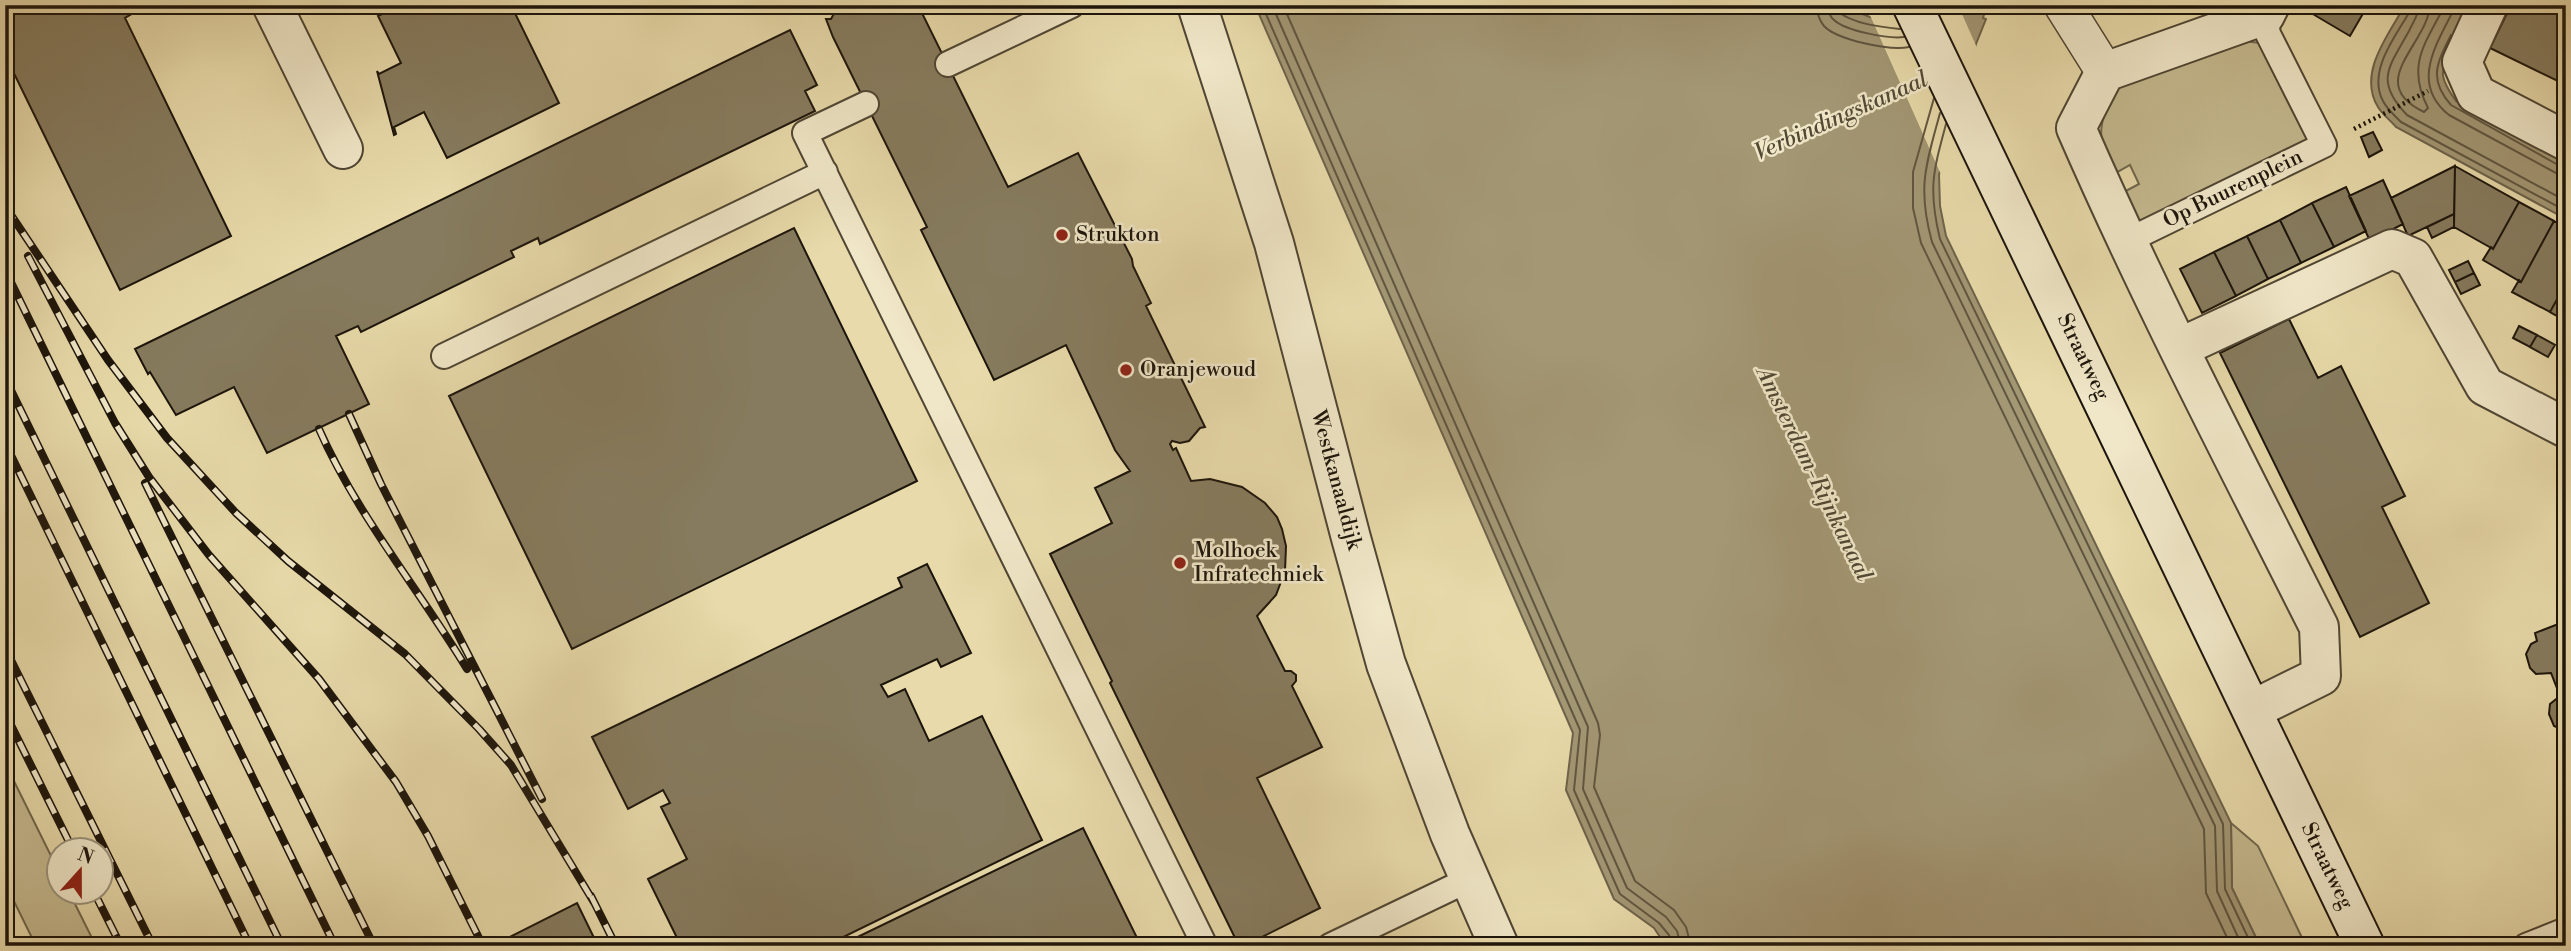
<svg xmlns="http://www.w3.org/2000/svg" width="2571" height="951" viewBox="0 0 2571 951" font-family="'Libre Bodoni',serif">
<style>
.green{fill:#c5b98f;stroke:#70674d;stroke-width:2}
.water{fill:#a39774;stroke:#6d634a;stroke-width:2}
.pier{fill:#e8daaa}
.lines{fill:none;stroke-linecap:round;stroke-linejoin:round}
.shore{stroke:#605640;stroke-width:2}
.building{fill:#867b5e;stroke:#1c150b;stroke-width:2}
.service-casing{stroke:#4f4633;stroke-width:28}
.pedestrian-casing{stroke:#4f4633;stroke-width:40}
.minor-casing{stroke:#4f4633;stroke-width:42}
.tertiary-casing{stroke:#4f4633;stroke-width:42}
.secondary-casing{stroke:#1c150b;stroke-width:42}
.path{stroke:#1c150b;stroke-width:4.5;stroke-dasharray:2 3.5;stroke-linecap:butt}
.service{stroke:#f0e7c8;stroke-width:24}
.pedestrian{stroke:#f0e7c8;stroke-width:37}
.minor{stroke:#f0e7c8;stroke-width:38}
.tertiary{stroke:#f0e7c8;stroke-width:38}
.secondary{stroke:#f0e7c8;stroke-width:38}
.rail-casing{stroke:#1c150b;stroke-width:8}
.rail{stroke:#f0e7c8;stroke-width:5;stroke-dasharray:16;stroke-linecap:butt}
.poi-dot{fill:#8f2418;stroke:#f0e7c8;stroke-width:2.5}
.labels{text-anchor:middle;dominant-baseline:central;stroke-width:5;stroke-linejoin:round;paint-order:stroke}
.street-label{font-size:21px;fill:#1c150b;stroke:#f0e7c8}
.poi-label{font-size:21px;fill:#1c150b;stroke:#f0e7c8;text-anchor:start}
.water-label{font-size:23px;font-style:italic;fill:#524935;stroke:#f0e7c8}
</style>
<rect width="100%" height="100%" fill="#e8daaa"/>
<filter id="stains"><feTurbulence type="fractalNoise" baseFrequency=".00286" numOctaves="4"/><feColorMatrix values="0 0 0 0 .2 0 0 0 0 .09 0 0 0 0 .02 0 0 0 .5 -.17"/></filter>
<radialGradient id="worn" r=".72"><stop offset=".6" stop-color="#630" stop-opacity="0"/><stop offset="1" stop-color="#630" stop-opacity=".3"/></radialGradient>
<path class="green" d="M2244,41l16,2 53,97 -169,82 -9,-3 -13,-26 17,-9 -9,-19 -18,10c-15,-37 -16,-54 7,-88z
M5,763l54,109 1,20h9l27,54h-60l-31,-63z
M2231,823l27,23 48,100h-46l-28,-58z"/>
<path class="water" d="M1255,5h584l31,12 30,5 35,-17h52l-4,13 3,1 -10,25 -37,131 1,31 6,30 285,587 1,65 28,58h-594l-12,-18 -40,-29 -48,-109 7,-57z
M2405,5h69c-8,16 -33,55 -31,71 2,10 8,18 13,25l110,60v58l-170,-92c-5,-6 -14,-13 -18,-20 -21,-34 11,-73 27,-102z"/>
<path class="pier" d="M1930,5h28l20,45 -35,129 -74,-166 31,6z"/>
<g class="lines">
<path class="shore" d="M1262,5l318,725 -6,60 46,104 39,29 10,12 3,11
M1272,5l316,722 -5,62 44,99 39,29 11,14 4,15
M1283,5l315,718 2,12 -6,52 41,94 39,29 12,17 5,19
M1817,5c0,8 2,15 7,21 13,14 66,25 85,21
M1828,5c0,6 1,11 6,15 12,11 54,19 70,17
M1836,5l1,6c16,13 44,16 63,18
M2410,5v6c-14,25 -43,60 -27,90 4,8 12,15 18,21l165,89
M2419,5c0,10 -6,17 -10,26 -20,36 -35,50 -2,84l159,86
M2430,5c-2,39 -67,78 -6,107l4,-4c-22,-43 -3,-64 17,-103
M2456,5c-17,36 -48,77 -7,110l107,58 10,2
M2451,35c-14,28 -23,44 0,70l109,61 6,1
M1934,98l-21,74v36l8,35 283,586 2,64 25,53
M1940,113c-14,52 -23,74 -8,129l283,584 2,65 25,55
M1946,124c-13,48 -18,65 -6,115l283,585 2,65 27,57"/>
</g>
<path class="building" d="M5,5h142l-22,13 106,218 -111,54 -115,-235z
M400,5h111l48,98 -112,55 -23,-46 -30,15 2,7 -2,1 -17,-64 2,3 22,-11 -23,-47z
M842,5h76l90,182 70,-34 54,106 1,7 18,37 -5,3 59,121 -5,1 -11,13 -9,2 -8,-2 -2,3 3,6 3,-2 15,33 19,-2 32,8 23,16 12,14 5,12 4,17 -1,25 -9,24 -19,21 28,55h6l5,4v6l-4,5 30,61 -65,31 63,130 -76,38h-5l-129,-263 2,-2 -62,-127 62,-31 -17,-35 35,-17 -15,-21 -49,-105 -72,35 -73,-150 6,-3 -94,-190 -7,-18h5l6,-11z
M2309,5h59l-18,31 -44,-26z
M2511,5h55v80l-76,-37z
M790,30l27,55 -12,6 10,20 -275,133 -2,-6 -27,13 3,6 -153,75 -3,-6 -22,10 33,68 -102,49 -33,-66 -58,28 -26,-43 -2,2 -13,-25z
M2373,132l9,18 -13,7 -8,-20z
M2455,166l64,36 -26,47 -39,-22z
M2455,166l-1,48 -46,22 -17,-38z
M2383,180l20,44 -33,17 -21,-45z
M2346,187l20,44 -32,16 -22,-44z
M2519,202l35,19 -33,61 -38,-22 8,-13 2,2z
M2312,203l22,44 -33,16 -21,-43z
M2454,214v13l-22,11 -5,-11z
M2280,220l21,43 -33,16 -21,-43z
M2554,221l12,7v55l-16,29 -38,-20 7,-12 2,2z
M794,228l123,253 -345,168 -123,-253z
M2247,236l21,43 -32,17 -22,-44z
M2214,252l22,44 -34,17 -22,-44z
M2468,261l6,12 -19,9 -6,-12z
M2474,273l6,12 -19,9 -6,-12z
M2566,283v38l-16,-9z
M2289,319l29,59 23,-12 64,130 -23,11 47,96 -69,34 -140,-284z
M2519,326l18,9 -7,12 -17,-9z
M2537,335l18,10 -7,12 -18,-10z
M927,564l44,89 -30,14 -4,-8 -56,26 7,12 17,-8 24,52 53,-25 60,124 -217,106h-144l-33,-67 39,-20 -26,-52 9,-4 -7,-13 -35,19 -36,-72 310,-150 -4,-9z
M2566,621v110l-12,-5 -5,-12 1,-10 10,-8 -9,-23 -15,1 -6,-6 -4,-14 5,-10 6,-3 -2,-8z
M1083,828l58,118h-302z
M577,903l21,43h-106z"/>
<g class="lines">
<defs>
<path id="service" d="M948,64l124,-59
M866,104l-61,29 400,813
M2127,241l197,-96 -56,-111 -3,-19
M444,356l381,-184
M1330,946l140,-67
M2526,946l40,-16"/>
<path id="pedestrian" d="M2063,5l42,67"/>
<path id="minor" d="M272,5l71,144
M2488,5l-26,57 14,32 90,47
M2179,348l213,-99 21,9 72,128 81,42
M2252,710l69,-34 -2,-49c-83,-165 -169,-329 -243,-499l29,-56 160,-57 5,-10"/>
<path id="tertiary" d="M1197,5l77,238 77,295 35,126 64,170 49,112"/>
<path id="secondary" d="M1912,5l453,941"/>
</defs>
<use href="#service" class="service-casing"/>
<use href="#pedestrian" class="pedestrian-casing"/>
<use href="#minor" class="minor-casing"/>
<use href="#tertiary" class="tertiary-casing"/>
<use href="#secondary" class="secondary-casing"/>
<path class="path" d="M2354,129l74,-38"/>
<use href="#service" class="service"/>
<use href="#pedestrian" class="pedestrian"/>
<use href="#minor" class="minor"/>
<use href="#tertiary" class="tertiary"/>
<use href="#secondary" class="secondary"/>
<defs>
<path id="rail" d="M5,206l103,154 59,78 69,75 52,48 117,93 74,75 32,36 84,139
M28,256l87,167 34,54 60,78 110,124 77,103 32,54 55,110
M5,270l330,676
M5,378l277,568
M349,414l32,70 161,315
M319,429c38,86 99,159 148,240
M5,443l245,503
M145,483l229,463
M5,648l148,298
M5,713l68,137
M94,892l27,54
M591,896l25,50"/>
</defs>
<use href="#rail" class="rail-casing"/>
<use href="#rail" class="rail"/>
</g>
<g class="poi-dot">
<circle cx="1062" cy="235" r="7"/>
<circle cx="1126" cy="370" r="7"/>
<circle cx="1180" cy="563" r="7"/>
</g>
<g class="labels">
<g class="street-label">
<text transform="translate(2233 189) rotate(-26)">Op Buurenplein</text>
<text transform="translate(2083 357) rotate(64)">Straatweg</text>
<text transform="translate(1336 480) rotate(75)">Westkanaaldijk</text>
<text transform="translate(2327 866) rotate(64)">Straatweg</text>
</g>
<g class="poi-label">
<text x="1076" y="235">Strukton</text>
<text x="1140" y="370">Oranjewoud</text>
<text x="1194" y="551">Molhoek<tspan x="1194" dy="24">Infratechniek</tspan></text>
</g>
<g class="water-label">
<text transform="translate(1841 116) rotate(-24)">Verbindingskanaal</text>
<text transform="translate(1814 474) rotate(64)">Amsterdam-Rijnkanaal</text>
</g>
</g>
<rect width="2571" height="951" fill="none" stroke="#e8daaa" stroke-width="28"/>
<rect x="7" y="7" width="2557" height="937" fill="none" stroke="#1c150b" stroke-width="3.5"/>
<rect x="14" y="14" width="2543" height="923" fill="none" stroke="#1c150b" stroke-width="2"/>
<g transform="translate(80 871) rotate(21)"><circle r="33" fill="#f0e7c8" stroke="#9b937c" stroke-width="2"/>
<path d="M0-5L12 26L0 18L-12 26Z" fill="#8f2418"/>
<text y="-10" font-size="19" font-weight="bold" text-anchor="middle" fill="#1c150b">N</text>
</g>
<rect width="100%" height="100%" filter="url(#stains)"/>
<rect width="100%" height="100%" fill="url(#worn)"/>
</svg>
